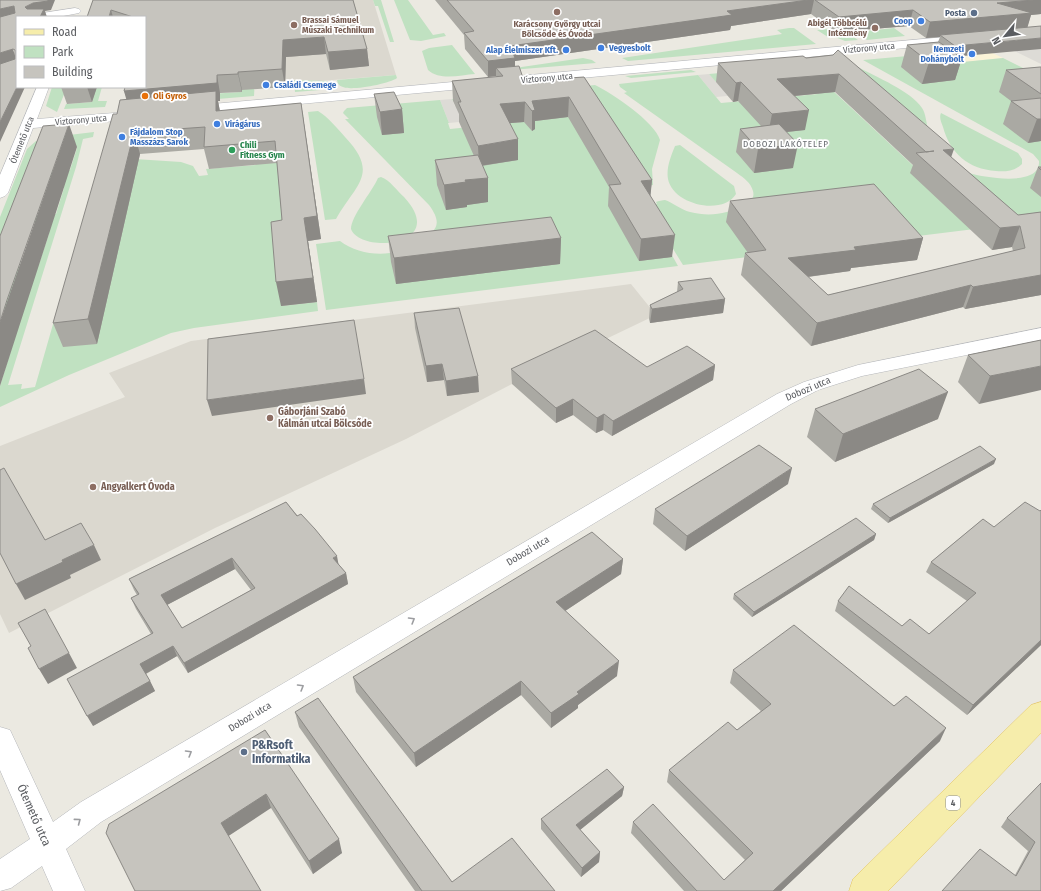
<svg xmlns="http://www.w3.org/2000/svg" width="1041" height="891" viewBox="0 0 1041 891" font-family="'Fira Sans Condensed',sans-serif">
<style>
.commercial{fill:#faf3d7}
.industrial{fill:#dddbd6}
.education{fill:#dbd8cf}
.green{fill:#c0e1c1}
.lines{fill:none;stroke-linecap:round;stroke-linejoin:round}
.street-casing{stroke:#b4b6ba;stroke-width:1}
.primary-casing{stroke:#e3c463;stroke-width:1}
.street{fill:#fff;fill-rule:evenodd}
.primary{fill:#f6edab;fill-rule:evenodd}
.wall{fill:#aaa9a3;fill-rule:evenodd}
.shaded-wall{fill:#8b8985}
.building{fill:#c6c4be;stroke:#8b8985;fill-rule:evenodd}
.oneway{stroke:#9c9da0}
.education-dot{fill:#8d6e63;stroke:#fff;stroke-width:1.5}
.service-dot{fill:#5c6f8a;stroke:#fff;stroke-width:1.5}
.shop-dot{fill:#3f7fe0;stroke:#fff;stroke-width:1.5}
.food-dot{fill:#e8710a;stroke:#fff;stroke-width:1.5}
.leisure-dot{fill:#2e9e5b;stroke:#fff;stroke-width:1.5}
.labels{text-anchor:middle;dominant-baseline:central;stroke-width:3.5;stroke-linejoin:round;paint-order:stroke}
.far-service-label{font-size:9px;font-weight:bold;fill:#4e5e75;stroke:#fff;text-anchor:end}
.far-education-label{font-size:9px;font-weight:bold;fill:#785e54;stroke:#fff;text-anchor:start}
.far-shop-label{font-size:9px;font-weight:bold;fill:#366cbe;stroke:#fff;text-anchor:start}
.far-street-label{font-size:9px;fill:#5a5c60;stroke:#fff}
.far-food-label{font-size:9px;font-weight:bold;fill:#c56008;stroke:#fff;text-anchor:start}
.far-neighbourhood-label{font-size:9px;letter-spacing:1px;fill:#6b6e72;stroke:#fff}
.far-leisure-label{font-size:9px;font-weight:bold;fill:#27864d;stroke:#fff;text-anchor:start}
.shield{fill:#fff;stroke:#8c8d90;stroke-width:1}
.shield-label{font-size:9px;font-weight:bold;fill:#5a5c60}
.street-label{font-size:10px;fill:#5a5c60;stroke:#fff}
.education-label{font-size:10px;font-weight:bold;fill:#785e54;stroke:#fff;text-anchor:start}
.near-service-label{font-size:12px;font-weight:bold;fill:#4e5e75;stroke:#fff;text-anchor:start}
.near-street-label{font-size:12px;fill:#5a5c60;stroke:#fff}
</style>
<rect width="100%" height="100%" fill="#ebe9e1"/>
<path class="commercial" d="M984,49l19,9 -60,6 -13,-10z"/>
<path class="industrial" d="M1041,43v21l-35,-17z
M709,74l12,13 92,1 -97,9 -18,-22z
M452,99l3,7 93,7 -99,10 -9,-23z"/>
<path class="education" d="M261,0h112l23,75 -76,6 -113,-7z
M631,284l25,31 -144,69 -106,55 -191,89 -206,105 -9,-19v-168l125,-49 -16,-24 82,-32z"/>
<path class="green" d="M373,0h8l13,42h-4l-12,-36h-3z
M394,0h14l25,35 11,-2 2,3 -25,5 -11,-1z
M789,28h5l22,16 -188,17 -6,-3 160,-24 -5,-4z
M894,28l11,8 -38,4 -10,-8z
M828,29l6,5 14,-1 10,7 -13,1 -10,-4h-7l-11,-7z
M452,45l23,29c-14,1 -35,7 -47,-4l-6,-19 7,-3z
M930,54l13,10 60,-6 38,19v144l-36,4 -36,-52c13,4 72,15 70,-12l-6,-7 -170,-94z
M583,58l9,2 4,3 -108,9z
M829,63l-13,12 104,97 79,54 -316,39 -37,-60 11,-1 -1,-2c2,-1 7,-2 9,-2 7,2 16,10 25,12 20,5 37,2 54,-7 6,-4 11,-6 9,-14 -2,-8 -9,-13 -16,-18l-113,-80 3,-1 -7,-5 -1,-3 79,-9 23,28 97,-9 -18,-20 -84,8 -7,-8z
M858,67c18,10 53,24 64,41 4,6 4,14 6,21z
M691,70l5,2 -65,6 -6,-2z
M396,75l1,3c-8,6 -46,13 -54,9 -4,-1 -5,-3 -6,-7z
M255,77l-1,19 -61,5 1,-6 47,-3 1,-11z
M294,80l33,1 1,3 -8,6 -25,2z
M595,85c17,8 60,37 65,55l-8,29 1,16 -7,1 -61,-100z
M52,87h15l-10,25 -11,-6z
M96,87h6l-4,14h9l-2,6 -41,2 2,-5 26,-2z
M578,87l100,179 -352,44 -10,-66 24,-3c16,12 40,16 59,10 7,-2 14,-7 20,-10 18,-10 24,-17 10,-36l-84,-86h4l-6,-6 1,-2 3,-3 93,-8 9,23h-1l2,6 101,-10 -98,-18 -1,-2z
M318,111c10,6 19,17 27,26 35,37 11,47 -9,82l-11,1 -17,-108z
M303,113l1,11 -18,119 -5,63 36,-4 1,9 -124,17 -23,5 -102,42 -69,32v-21l12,-39 -12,-59 8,-21 31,-3 10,-30 -22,-18 29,-2 8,-26 -21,-16 27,-2 7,-22 -8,-13 25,-3 -1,5 -10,2 -7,28 -68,218 14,-1 -1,5 14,-2 64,-223 20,-6 62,4 12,4 6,10 9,-1 -2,-6 50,-4 1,-48z
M941,113l77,40 4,6v5c-7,7 -17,8 -26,7 -28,-2 -46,-18 -53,-44 -2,-5 -4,-10 -2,-14z
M48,140l-48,127v-50l27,-68 9,-8z
M680,145l54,41 2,8c-13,22 -63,11 -68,-15 -2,-11 3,-23 7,-33z
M381,177c9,3 16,14 23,20 46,50 -44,57 -53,32 0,-13 21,-37 27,-51z"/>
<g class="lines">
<defs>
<path id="street" d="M75,8l4,1 2,2 -2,2 -21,4h-28l6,-3z
M967,35l4,1 2,3 -2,3 -780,72 -5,-1 -2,-3 2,-3 5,-1z
M37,87h12l-12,32 103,-8 5,1 2,3 -2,3 -5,1 -107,9 -25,65 -3,3 -5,2v-23z
M1041,328v12l-179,36 -44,14 -27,14 -690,418 -35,27 19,42h-32l-11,-25 -31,22 -11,3v-32l30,-20 -30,-69v-43l10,3 43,92 28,-20 696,-408 27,-12 54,-17z"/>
<path id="primary" d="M1041,702v31l-153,158h-39l4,-12 178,-174z"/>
</defs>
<use href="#street" class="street-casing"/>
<use href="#primary" class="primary-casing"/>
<use href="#street" class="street"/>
<use href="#primary" class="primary"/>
</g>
<path class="wall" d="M93,0h260l14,49 2,17 -39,4 -4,-16 -40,3 -1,30 -43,3v2l-22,1v8h-2l2,10 81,-8 20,136 -13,2 9,61 -36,4 1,-86 -5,-57 -68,6 -5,-20 -64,5 -43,190 -34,3 -10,-24 64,-209 10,-15 -3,-8 21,-74h-58z
M435,0h606v14l-10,1 -4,12 -68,30 3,1 -7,22 -33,4 -21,-17 6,-22 31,-3 2,-5 -14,1 -17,-12 -73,6 -25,-18 -80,12 -1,4 -215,31v5l9,15 60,-4 68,103 -2,16 22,61 -33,4 -31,-55 1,-19 -41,-70 -33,4v8l-3,2 -8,-9 -14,1 8,37 -36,6 6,12v24l-21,3v2l-21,3 -9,-25 -2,-25 39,-4 -15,-34v-8l-6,-13 -1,-20 44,-4v-1l-8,1 -23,-28 -1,-14z
M833,55l185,160 23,-3v83l-76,14 -2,-2 -152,39 -70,-71 4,-22h3l-22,-31 4,-21 193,37 -6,22 -66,8 -1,3 -42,6 20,18 185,-44 -1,-4 -20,3 -82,-77 3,-8 -78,-73 -41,4 11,34 -19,2 7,36 -39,5 -18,-21 4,-23 21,-3 -23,-25 -5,1 -17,-20 2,-19 88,-5z
M1041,67v74l-13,2 -25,-19 8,-23 -12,-9 7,-22z
M61,87h36l-5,15 -25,2z
M374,94l28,15 2,24 -22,2 -5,-18z
M1038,167h3v30l-11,-9z
M388,236l173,2 -1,26 -164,20 -5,-22z
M678,282l47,17 -2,14 -73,10 -1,-4 1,-14 27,-13z
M414,313l65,79 -32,4 -3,-16 -17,2 -12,-54z
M1041,340l-62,64 -21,-22 10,-27z
M715,365l-2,15 -101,56 -9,-6 -7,3 -23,-18 -17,8 -44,-39 -1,-15 136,-2z
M815,409l123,10 -103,43 -28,-25z
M994,464l-106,59 -17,-14 2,-5z
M788,484l-103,67 -32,-27 2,-15z
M286,502l60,71 2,11 -160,89 -11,-17 -31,18 4,7 5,10 -62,35 58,-92 -15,-25 -5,-11 6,-3 -3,-5 -5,-11zM235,569l16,21 -69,38 -15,-23z
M983,519l58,126 -74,70 -132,-104 3,-10 64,25 27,8 38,-33 -41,-29 5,-10z
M876,534l-2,6 -122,77 -19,-18 1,-5z
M623,559l-2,15 -56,37 52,65 -39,29v3l-27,20 -30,-33 -105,72 -60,-75 -3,-15z
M733,670l161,36 46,35 -159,150h-97l-53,-58 2,-11 91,58 21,-20 -78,-78 2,-12 68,-40 24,-19 -31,-28z
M295,712l157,170 103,9h-140l-116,-164z
M265,730l77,123 -29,21 -42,-66 -165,25z
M1041,783v108l-26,-16 13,-24 -27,-24 6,-9z
M624,787l-2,9 -42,34 20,22 -1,10 -18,15 -40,-48v-10z"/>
<path class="shaded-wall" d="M48,0h7l-4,10 -6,1 2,6h-18l-4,-10 8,-4z
M808,0h6l-3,14 -80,12 -1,4 -215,31v14l-19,-7v8l-8,1v-16l22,-15 217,-35z
M1034,0h7v14l-10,1 -4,14 -87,6v2l-14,1 4,-16 67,-19z
M14,6l3,10 -17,3v-10z
M111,10l2,7h-4z
M913,10l-4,16 -73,6 3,-15z
M324,37l2,17 -40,3 -1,30 -3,-18 1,-29z
M1041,38v11l-89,8 3,-11z
M13,49l3,10 -16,6v-12z
M367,49l2,17 -39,4 -2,-18z
M962,58l-7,22 -33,4 7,-22z
M238,72l4,18v2l-4,-18z
M839,74l-4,18 -62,6 4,-19z
M217,75l3,18v8h-2l2,11 -4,-1 -87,-2 -5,-18z
M741,82l-3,19 -5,1 3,-19z
M17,87h8l-25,55v-20z
M87,87h10l-5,15z
M569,97l-1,20 -33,4v8l-3,2v-30z
M525,102l-1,20 -24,2v-20z
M301,103l20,136 -13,2 9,61 -36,4 -5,-24 28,-64z
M402,109l2,24 -22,2 -2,-23z
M809,110l-4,20 -37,4 4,-20z
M1037,119h4v22l-13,2z
M69,124l8,23 -58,180 -19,59v-64z
M134,132l6,22 -43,190 -9,-25z
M518,139v21l-39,6 -1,-20z
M798,144l-5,24 -39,5 4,-24z
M954,149l-7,20 -4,-19z
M488,178v24l-21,3v2l-21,3 -2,-25 21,-5z
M652,180l-2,21 -9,-20z
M1020,226l-8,21 -20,3 8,-22z
M675,235l-3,22 -33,4 2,-22z
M561,238l-1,26 -164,20 -2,-26z
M923,238l-6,22 -66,8 -1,3 -66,9 4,-22 66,-11z
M1041,275v20l-76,14 8,-22z
M971,285l-8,22 -152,39 6,-23z
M725,299l-2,14 -73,10 2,-14z
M442,364l2,16 -17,2 -1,-16z
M715,365l-2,15 -101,56 1,-15z
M1041,366v24l-62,14 11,-28z
M478,376l1,16 -32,4 -1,-15z
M364,379l2,15 -154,22 -5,-16z
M948,392l-10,27 -103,43 8,-28z
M573,399v16l-17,8v-15z
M604,414l-1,16 -7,3 1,-15z
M996,459l-2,5 -106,59 2,-5z
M792,468l-4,16 -103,67 2,-15z
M876,534l-2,6 -122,77 2,-5z
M94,545l7,15 -31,15 1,3 -46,22 -9,-16 46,-24z
M337,556l2,11 -6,-9z
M232,558l3,11 -70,37 -4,-11z
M623,559l-2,15 -65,43v-15z
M346,573l2,11 -160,89 -4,-10z
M1041,640v5l-74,70 6,-10z
M173,646l4,10 -32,18 -5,-10z
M69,653l8,15 -29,16 -9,-15z
M619,661l-2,15 -39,29v3l-27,20v-15l26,-21z
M150,681l5,10 -62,35 -6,-10z
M521,681v14l-105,72 -2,-14z
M946,728l-6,13 -159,150h-8z
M624,787l-2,9 -47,38 1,-9z
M266,794l5,14 -44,29 -6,-14z
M339,839l3,14 -29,21 -4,-13z
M600,852l-1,10 -18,15 1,-9z"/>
<path class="building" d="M0,0h48v1l-15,2 -8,4 2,2h17l-4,8h-23v70l-17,35v-58l15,-5v-9l-2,-1 -13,4v-36l15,-4 -1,-7 -14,3z
M93,0h260l14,49 -39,3 -4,-15 -41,3 -1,29 -44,3v2l-21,1v8l-93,8 1,-4h20v-70h-12l-22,-7 -2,7h-22z
M447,0h361l-81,11 5,4 -222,31 5,12 -27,3 -24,-28 10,-2z
M815,0h219l-37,3 35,10 -102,9 -17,-12 -74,7z
M1041,26v12l-86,8 -15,-11z
M939,42l23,16 -33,4 -22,-17z
M838,50l116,99 -11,1 75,65 23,-3v63l-68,12 -2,-2 -154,38 -72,-70 21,-3 -36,-49 144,-17 49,54 -69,9 2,3 -68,8 40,37 197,-47 -5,-22 -20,2 -84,-75 18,-2 -8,1 -87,-78 -62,5 32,31 -37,4 -31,-32 -5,1 -18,-20 85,-7 3,2 27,-3z
M519,66l5,15 60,-4 68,103 -11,1 34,54 -34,4 -32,-54 12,-1 -52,-87 -37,4 3,9 -3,1 -7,-9 -25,2 18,35 -40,7 -20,-44h3l-9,-21 51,-5 -7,-8z
M1040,67h1v27l-35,-24z
M216,91v20l85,-8 16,113 -13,2 9,60 -37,4 -5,-60 11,-2 -7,-79 -71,6 1,-20 -71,5 -46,187 -35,4 60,-209h4l3,-14z
M394,92l8,17 -22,3 -6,-18z
M1041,98v21h-4l-26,-18z
M69,124l-62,176 -7,22v-86l43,-110z
M779,124l19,20 -40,5 -18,-20z
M478,155l10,23 -23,2 1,2 -22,3 -9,-25z
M1038,167h3v3z
M551,217l10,21 -167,20 -6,-22z
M711,278l14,21 -73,10 -2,-4 33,-16 -5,-7z
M459,308l19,68 -32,5 -4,-17 -16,2 -12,-53z
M354,320l10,59 -157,21 1,-61z
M595,330l52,37 40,-21 28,19 -102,56 -9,-7 -7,4 -24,-19 -17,9 -45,-39z
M1041,340v26l-51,10 -22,-21z
M919,369l29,23 -105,42 -28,-25z
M759,445l33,23 -105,68 -32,-27z
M980,446l16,13 -106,59 -17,-14z
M4,468l41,72 36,-17 13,22 -32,15 1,2 -47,22 -16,-31v-83z
M286,502l11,14 4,-2 14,15 22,27 -4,2 13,15 -162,90 -11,-17 -33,18 10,17 -63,35 -20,-37 86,-46 -22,-35 8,-4 -10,-15zM232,558l23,30 -73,40 -21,-33z
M1025,502l15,9 1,-1v130l-68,65 -135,-104 11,-15 53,40 8,-7 19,15 47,-41 -45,-31 52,-43 11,8z
M856,518l20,16 -122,78 -20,-18z
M592,532l31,27 -67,43 63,59 -42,31 2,2 -28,19 -30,-32 -107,72 -61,-76z
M45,609l24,44 -30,16 -11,-21 3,-2 -13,-23z
M794,625l100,81 12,-10 40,32 -173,163h-76l-64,-69 20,-18 71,76 29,-27 -84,-83 59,-48 9,8 34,-26 -38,-34z
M318,698l134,184 60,-44 43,53h-133l-127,-179z
M265,730l74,109 -30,22 -43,-67 -45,29 40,68h-126l-29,-58 3,-9z
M607,769l17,18 -48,38 24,27 -18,16 -41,-49z
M1041,783v108h-99l38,-42 36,27 19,-34 -28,-24z"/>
<defs><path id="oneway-chevron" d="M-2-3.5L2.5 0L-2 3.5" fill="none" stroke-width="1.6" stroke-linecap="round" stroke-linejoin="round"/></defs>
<g class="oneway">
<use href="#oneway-chevron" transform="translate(412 620) rotate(-31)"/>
<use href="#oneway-chevron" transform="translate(301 687) rotate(-31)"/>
<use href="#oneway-chevron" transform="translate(189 753) rotate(-31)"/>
<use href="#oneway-chevron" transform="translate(78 821) rotate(-37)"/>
</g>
<g class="education-dot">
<circle cx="557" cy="12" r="4"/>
<circle cx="294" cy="25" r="4"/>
<circle cx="875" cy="28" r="4"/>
<circle cx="270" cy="418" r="4"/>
<circle cx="93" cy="487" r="4"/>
</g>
<g class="service-dot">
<circle cx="974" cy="13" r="4"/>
<circle cx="244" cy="752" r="4"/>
</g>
<g class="shop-dot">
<circle cx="921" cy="21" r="4"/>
<circle cx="601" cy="48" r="4"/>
<circle cx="566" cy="50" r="4"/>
<circle cx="972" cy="54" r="4"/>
<circle cx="266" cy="85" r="4"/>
<circle cx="217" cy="124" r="4"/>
<circle cx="122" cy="137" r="4"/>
</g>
<circle class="food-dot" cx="145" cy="96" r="4"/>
<circle class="leisure-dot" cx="232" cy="150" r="4"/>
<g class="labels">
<g class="far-service-label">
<text x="966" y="13">Posta</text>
</g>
<g class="far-education-label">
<text x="302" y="20">Brassai Sámuel<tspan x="302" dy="10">Műszaki Technikum</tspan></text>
<text x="867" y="23" text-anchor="end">Abigél Többcélú<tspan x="867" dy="10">Intézmény</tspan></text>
<text x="557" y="24" text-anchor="middle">Karácsony György utcai<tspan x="557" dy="10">Bölcsőde és Óvoda</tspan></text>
</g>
<g class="far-shop-label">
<text x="913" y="21" text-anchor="end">Coop</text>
<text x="609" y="48">Vegyesbolt</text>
<text x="964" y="49" text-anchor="end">Nemzeti<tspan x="964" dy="10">Dohánybolt</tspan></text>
<text x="558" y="50" text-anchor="end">Alap Élelmiszer Kft.</text>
<text x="274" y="85">Családi Csemege</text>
<text x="225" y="124">Virágárus</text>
<text x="130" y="132">Fájdalom Stop<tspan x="130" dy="10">Masszázs Sarok</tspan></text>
</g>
<g class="far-street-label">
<text transform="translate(869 48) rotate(-5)">Víztorony utca</text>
<text transform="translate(547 78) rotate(-5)">Víztorony utca</text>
<text transform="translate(81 120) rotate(-5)">Víztorony utca</text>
<text transform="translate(22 140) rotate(-68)">Ótemető utca</text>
</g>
<g class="far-food-label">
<text x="153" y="96">Oli Gyros</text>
</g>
<g class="far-neighbourhood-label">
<text x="786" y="144">DOBOZI LAKÓTELEP</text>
</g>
<g class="far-leisure-label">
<text x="240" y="145">Chili<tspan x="240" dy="10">Fitness Gym</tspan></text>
</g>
<rect class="shield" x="946" y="796" width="14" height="14" rx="3"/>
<g class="shield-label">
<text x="953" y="803">4</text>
</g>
<g class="street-label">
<text transform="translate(808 389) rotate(-23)">Dobozi utca</text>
<text transform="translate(528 551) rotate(-31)">Dobozi utca</text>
<text transform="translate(250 717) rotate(-31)">Dobozi utca</text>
</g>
<g class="education-label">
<text x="278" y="412">Gáborjáni Szabó<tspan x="278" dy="12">Kálmán utcai Bölcsőde</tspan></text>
<text x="101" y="487">Angyalkert Óvoda</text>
</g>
<g class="near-service-label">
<text x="252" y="745">P&amp;Rsoft<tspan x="252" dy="14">Informatika</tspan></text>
</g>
<g class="near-street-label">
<text transform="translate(34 815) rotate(66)">Ótemető utca</text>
</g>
</g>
<rect x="16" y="16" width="130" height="72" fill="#ffffff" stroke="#bdbebf"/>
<rect x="24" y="29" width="20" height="6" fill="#f6edab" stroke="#bdbebf"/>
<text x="52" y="36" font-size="12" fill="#5a5c60">Road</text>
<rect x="24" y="46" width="20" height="12" fill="#c0e1c1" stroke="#bdbebf"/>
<text x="52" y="56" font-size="12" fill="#5a5c60">Park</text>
<rect x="24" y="66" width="20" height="12" fill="#c6c4be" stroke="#bdbebf"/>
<text x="52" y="76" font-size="12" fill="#5a5c60">Building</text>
<g transform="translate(1005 36) rotate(241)" stroke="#ffffff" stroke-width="3" paint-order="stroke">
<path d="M0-3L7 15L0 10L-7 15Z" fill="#5a5c60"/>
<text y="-6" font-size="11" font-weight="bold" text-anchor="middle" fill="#5a5c60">N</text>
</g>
</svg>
